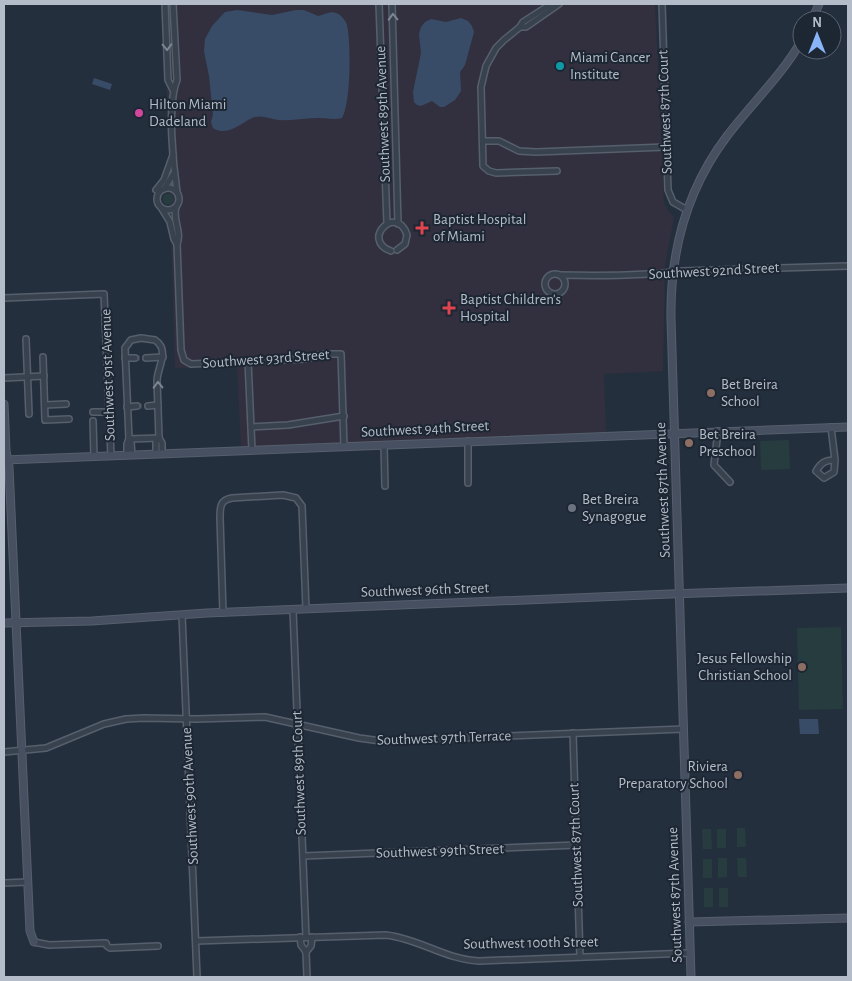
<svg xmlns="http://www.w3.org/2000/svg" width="852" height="981" font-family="'Alegreya Sans',sans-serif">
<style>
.medical{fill:#32303f}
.green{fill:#263c3f}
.water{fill:#394c67}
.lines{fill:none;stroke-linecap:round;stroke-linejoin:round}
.street-tunnel{stroke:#3a4453;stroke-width:5;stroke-dasharray:5 2.5;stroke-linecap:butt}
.street-casing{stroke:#565f6c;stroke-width:8}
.secondary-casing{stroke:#565f6c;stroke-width:9}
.street{stroke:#38414e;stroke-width:5}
.secondary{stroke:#465061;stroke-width:7}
.oneway{stroke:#7c8592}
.culture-dot{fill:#0f9aa8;stroke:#1d2633;stroke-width:2}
.hotel-dot{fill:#d1479c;stroke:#1d2633;stroke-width:2}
.health-dot{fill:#e0444e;stroke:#1d2633;stroke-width:2}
.education-dot{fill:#8d6e63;stroke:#1d2633;stroke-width:2}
.worship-dot{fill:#6b7280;stroke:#1d2633;stroke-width:2}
.labels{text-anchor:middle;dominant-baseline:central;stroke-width:4;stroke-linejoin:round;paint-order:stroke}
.poi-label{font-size:15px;fill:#b4bcc9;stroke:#1d2633;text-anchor:start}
.street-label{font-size:15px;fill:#b4bcc9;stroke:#1d2633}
</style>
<rect width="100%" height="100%" fill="#242f3e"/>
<path class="medical" d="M164,4H655L664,202L668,211L674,217L665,266L663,371L604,374L606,432L241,447L237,366L175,368Z"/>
<g class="green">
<circle cx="168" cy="199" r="5.5"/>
<path d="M789,440L790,469L761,470L760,441Z"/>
<path d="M841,627L843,709L799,710L797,628Z"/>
<path d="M737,828H745L746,847H737Z"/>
<path d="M702,829H711L712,849H703Z"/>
<rect x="717" y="829" width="9" height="19"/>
<path d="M718,858H727V877L718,878Z"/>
<path d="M737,858H746L747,877H738Z"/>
<rect x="703" y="859" width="9" height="19"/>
<rect x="704" y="888" width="9" height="19"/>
<rect x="719" y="888" width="9" height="19"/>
</g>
<g class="water">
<path d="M237,10L272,15L296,10H304L318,16C326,14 332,9 340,15C343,18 346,21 347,25C351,43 351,102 342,118C333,120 328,118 319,118C306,118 293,121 279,120C270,119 261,114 252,118C240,124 226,137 213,128L211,122L213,115L209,76L204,51L205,39L212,26L225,12Z"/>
<path d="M461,18L468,21L472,26L474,32L465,65L460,72L461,91L455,100L444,107H440L432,101L421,106L417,105L414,102L413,92L421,53L419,34L421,27L425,22L431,19L446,22Z"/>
<path d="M94,78L112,84L110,90L92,84Z"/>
<path d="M799,719H818L819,734H800Z"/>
</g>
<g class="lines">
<g class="street-tunnel">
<path d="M135,358H146"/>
<path d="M137,406H148"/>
</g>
<g class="street-casing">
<g id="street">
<path d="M165,4L168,80L173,90"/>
<path d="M173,4L177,80C167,104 173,165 177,192"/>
<path d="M379,4L387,224"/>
<path d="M392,4L398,224"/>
<path d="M551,4L523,22L520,27L504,40L496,48L486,66L481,87L483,166L489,171L496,173L557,171"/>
<path d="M662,4L668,190L673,202L687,210"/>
<path d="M520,27H526L559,4"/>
<path d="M483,141H499L519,151L536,152L666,147"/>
<circle cx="168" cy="199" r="11"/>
<path d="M164,189L174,173"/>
<path d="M156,190L164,180L173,155"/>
<path d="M176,207C172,220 182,231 177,244L181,350L184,360L191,364L305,359L325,354H341L344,447"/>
<path d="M162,209L170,222L174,239L177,244"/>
<path d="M391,251C360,240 397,203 407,235L405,244L397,250"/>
<circle cx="555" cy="284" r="10"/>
<path d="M559,275C600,276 642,276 683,271L848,266"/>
<path d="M4,298L104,294L111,456"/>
<path d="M26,339L29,414"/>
<path d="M43,357L45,420L69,419"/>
<path d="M125,358H135"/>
<path d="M146,358L163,357"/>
<path d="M248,361L252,450"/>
<path d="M4,378L44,376"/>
<path d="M45,405L66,404"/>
<path d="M148,406L158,405"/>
<path d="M127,407L137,406"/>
<path d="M93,412H109"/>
<path d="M93,421L94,456"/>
<path d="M251,427L288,425L344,416"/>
<path d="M831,427L835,460L834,472L824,478L816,471C821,463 825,460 835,460"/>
<path d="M718,431L714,465L730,482"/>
<path d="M129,439L159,438"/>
<path d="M129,439L131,442L132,455"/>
<path d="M468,441V483"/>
<path d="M384,445L385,486"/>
<path d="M156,454V440L159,438"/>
<path d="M127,455V444L129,439L125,348L131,340L141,338L155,340C170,350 158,366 157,380L159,438L162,443V454"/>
<path d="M293,610L306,937"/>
<path d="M223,613L220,518C220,507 220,500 232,498L283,495L296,498L302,506L306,609"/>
<path d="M182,615L197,977"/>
<path d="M573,733L580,957"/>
<path d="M4,752L46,748L104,724L126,719L144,718L196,719L265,717L359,738L381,741L684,729"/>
<path d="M303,856L577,845"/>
<path d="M4,883L28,882"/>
<path d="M300,937L301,945L306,952"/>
<path d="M196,941L386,935C420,939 444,959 479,961L690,953"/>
<path d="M34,942L49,945L106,943L107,946L110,948L158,946"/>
<path d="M306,952L307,977"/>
<path d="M306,952L311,946L312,937"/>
</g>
</g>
<g class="secondary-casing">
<g id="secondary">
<path d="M812,20L819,4"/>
<path d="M4,404L6,451L9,467L30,931L34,942"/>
<path d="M4,460L848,427"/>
<path d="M4,623L92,621L207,613L670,594L848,588"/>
<path d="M689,922L848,918"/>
<path d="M691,977L671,318C670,252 687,189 727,136C752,103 782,75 802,40"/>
</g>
</g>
<use href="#street" class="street"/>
<use href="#secondary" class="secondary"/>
</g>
<defs><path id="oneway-chevron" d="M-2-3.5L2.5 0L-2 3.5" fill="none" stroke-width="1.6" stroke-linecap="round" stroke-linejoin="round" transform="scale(1.25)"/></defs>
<g class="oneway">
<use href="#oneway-chevron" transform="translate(393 17) rotate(-92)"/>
<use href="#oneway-chevron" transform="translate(167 47) rotate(88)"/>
<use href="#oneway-chevron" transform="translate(158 385) rotate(-91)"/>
</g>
<circle class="culture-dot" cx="560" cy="66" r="5"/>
<circle class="hotel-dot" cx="139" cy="113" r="5"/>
<g class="health-dot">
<path d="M419.5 220.5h5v5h5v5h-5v5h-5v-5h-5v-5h5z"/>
<path d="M446.5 300.5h5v5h5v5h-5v5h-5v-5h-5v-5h5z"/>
</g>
<g class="education-dot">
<circle cx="711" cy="393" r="5"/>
<circle cx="689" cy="443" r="5"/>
<circle cx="802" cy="667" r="5"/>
<circle cx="738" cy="775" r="5"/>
</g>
<circle class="worship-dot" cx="572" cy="508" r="5"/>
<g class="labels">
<g class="poi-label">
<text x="570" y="57">Miami Cancer<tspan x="570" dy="17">Institute</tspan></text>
<text x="149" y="104">Hilton Miami<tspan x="149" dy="17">Dadeland</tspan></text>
<text x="433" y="219">Baptist Hospital<tspan x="433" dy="17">of Miami</tspan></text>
<text x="460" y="299">Baptist Children's<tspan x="460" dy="17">Hospital</tspan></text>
<text x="721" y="384">Bet Breira<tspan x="721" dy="17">School</tspan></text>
<text x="699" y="434">Bet Breira<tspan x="699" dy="17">Preschool</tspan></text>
<text x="582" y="499">Bet Breira<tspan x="582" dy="17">Synagogue</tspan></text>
<text x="792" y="658" text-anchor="end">Jesus Fellowship<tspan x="792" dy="17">Christian School</tspan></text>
<text x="728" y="766" text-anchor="end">Riviera<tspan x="728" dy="17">Preparatory School</tspan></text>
</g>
<g class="street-label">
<text transform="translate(665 112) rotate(-92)">Southwest 87th Court</text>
<text transform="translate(383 114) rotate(-92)">Southwest 89th Avenue</text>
<text transform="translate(714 271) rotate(-3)">Southwest 92nd Street</text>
<text transform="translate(266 359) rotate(-4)">Southwest 93rd Street</text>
<text transform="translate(108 375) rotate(-92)">Southwest 91st Avenue</text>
<text transform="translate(425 429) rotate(-3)">Southwest 94th Street</text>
<text transform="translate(663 490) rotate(-92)">Southwest 87th Avenue</text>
<text transform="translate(425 590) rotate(-2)">Southwest 96th Street</text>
<text transform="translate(444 738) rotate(-2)">Southwest 97th Terrace</text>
<text transform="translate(299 773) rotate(-92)">Southwest 89th Court</text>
<text transform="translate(190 796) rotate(-93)">Southwest 90th Avenue</text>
<text transform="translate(576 845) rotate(-92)">Southwest 87th Court</text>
<text transform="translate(440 851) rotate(-2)">Southwest 99th Street</text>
<text transform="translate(675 895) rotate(-92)">Southwest 87th Avenue</text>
<text transform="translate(531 943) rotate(-1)">Southwest 100th Street</text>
</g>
</g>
<rect width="852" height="981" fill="none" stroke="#b4bcc9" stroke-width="10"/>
<g transform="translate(817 35)"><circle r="24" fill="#1d2633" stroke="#59626f"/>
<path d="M0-4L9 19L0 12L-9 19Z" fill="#8ab4f8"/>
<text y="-8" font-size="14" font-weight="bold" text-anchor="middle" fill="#b4bcc9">N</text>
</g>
</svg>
